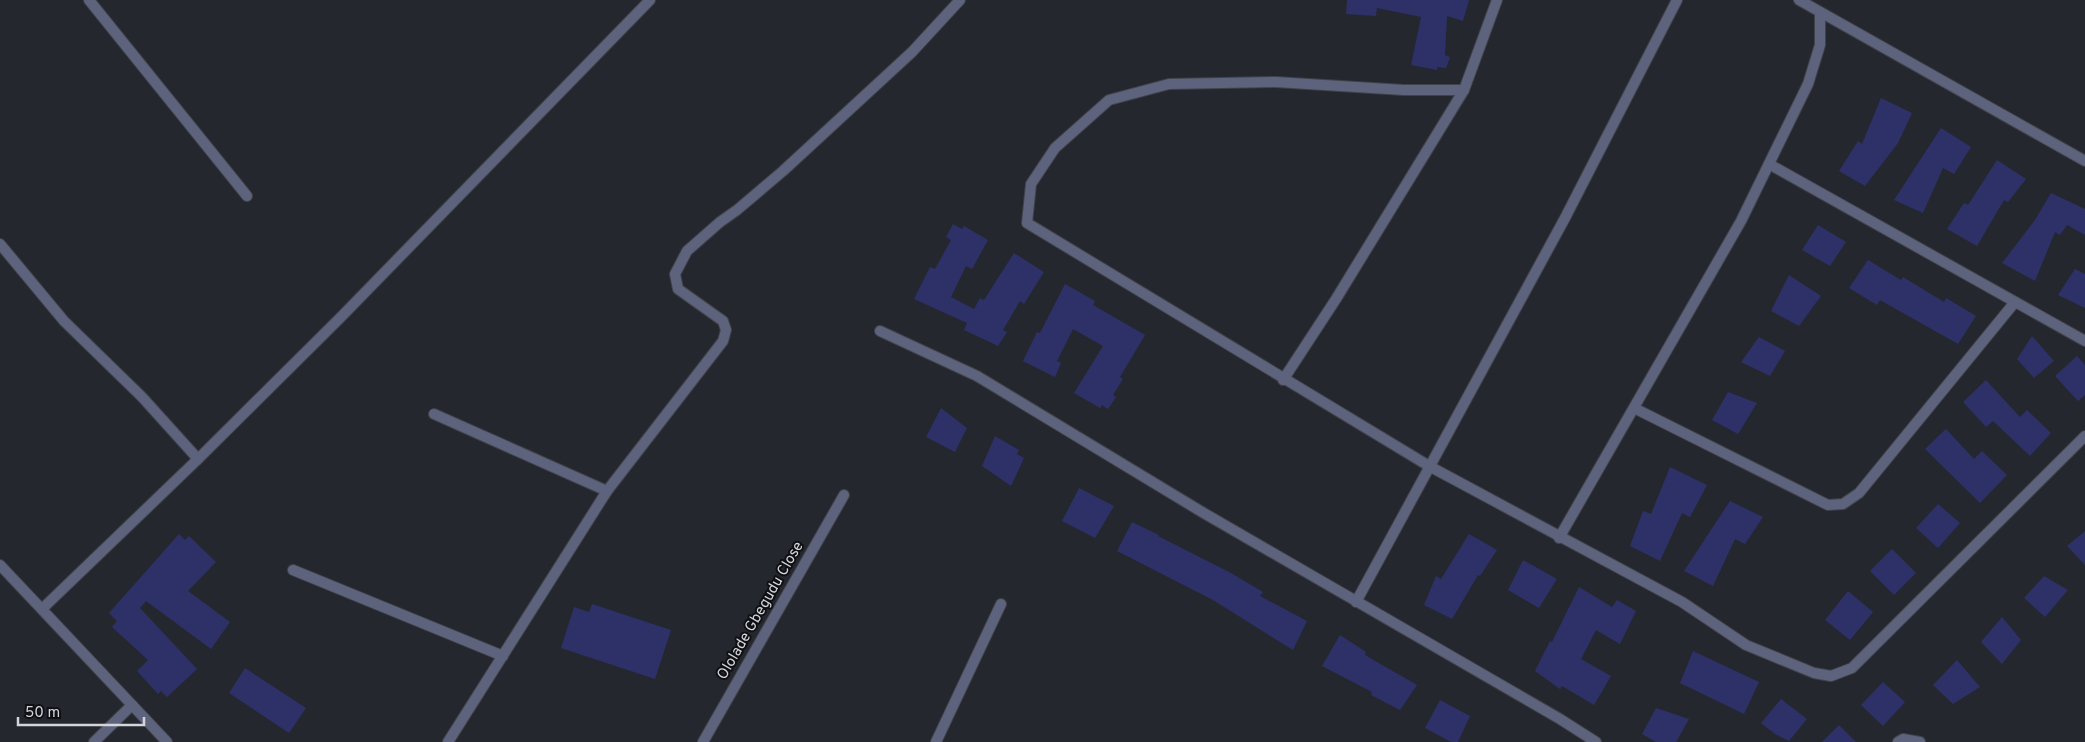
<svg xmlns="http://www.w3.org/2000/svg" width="2085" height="742" font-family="Overpass,sans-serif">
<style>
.building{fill:#2d3167}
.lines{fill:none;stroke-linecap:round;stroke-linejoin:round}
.minor-casing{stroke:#41434a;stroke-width:12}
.minor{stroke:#5e637d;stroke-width:10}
.labels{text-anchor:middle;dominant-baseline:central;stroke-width:4;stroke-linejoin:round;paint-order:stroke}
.street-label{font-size:15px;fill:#d3d5da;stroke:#0f1014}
</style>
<rect width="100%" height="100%" fill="#25272f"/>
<g class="building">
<path d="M1347,0H1469L1463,21L1447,16L1445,55L1450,57L1446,68L1437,67V70L1411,65L1421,17L1377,8L1376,16L1346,14Z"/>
<path d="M1881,98L1912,113L1898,143L1865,186L1839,171L1858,141L1862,144Z"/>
<path d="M1941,128L1971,147L1954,174L1943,168L1923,213L1894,200Z"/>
<path d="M1997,160L2026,179L2008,202L2004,200L1977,246L1947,229L1964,203L1968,205Z"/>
<path d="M2051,193L2085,209V235L2067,225L2060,235L2055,232L2035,281L2002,263L2035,220Z"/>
<path d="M953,224L962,229L964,226L988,240L972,269L966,266L951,297L974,309L980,298L984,300L1014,253L1044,272L1024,304L1020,301L1003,330L1007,332L998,346L964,330L967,323L914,299L930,267L935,269L951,240L946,237Z"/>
<path d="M1818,225L1846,242L1830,266L1802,250Z"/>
<path d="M1868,260L1901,280L1903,277L1944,302L1946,298L1976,316L1958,344L1880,300L1877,305L1849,288Z"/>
<path d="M2075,269L2085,274V308L2058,295Z"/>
<path d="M1789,275L1821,296L1799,326L1771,311Z"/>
<path d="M1065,284L1095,301L1093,305L1145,335L1120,377L1123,379L1113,395L1116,397L1108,409L1102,405L1100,408L1074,393L1103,346L1073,329L1057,361L1061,363L1055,377L1023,361L1037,332L1040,333Z"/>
<path d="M2032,336L2054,361L2034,378L2017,359Z"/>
<path d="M1759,337L1785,351L1770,376L1741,362Z"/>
<path d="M2077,356L2085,365V395L2078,401L2055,376Z"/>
<path d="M1986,380L2020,417L2027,410L2051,433L2030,456L1993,421L1986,427L1963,402Z"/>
<path d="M1728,392L1757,403L1738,434L1712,420Z"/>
<path d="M941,408L967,428L955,452L926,437Z"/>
<path d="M1946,429L1974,459L1982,451L2007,475L1980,503L1925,449Z"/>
<path d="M995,436L1019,450L1017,454L1024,458L1011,486L982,466Z"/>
<path d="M1670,467L1707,485L1690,517L1682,513L1660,561L1630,546L1643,511L1651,514Z"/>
<path d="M1079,488L1114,506L1095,538L1062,521Z"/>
<path d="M1730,501L1763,517L1745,544L1735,539L1713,586L1684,571Z"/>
<path d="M1938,504L1960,523L1938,548L1916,528Z"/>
<path d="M1132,522L1159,535L1158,536L1231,573L1263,592L1260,596L1307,621L1293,650L1213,600L1117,551Z"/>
<path d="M2085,531V565L2067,546Z"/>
<path d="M179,534L185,540L189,536L216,562L188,591L230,622L211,649L146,601L140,608L197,669L167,697L161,691L158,694L137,671L148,660L112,627L117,621L109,613Z"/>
<path d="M1469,534L1497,550L1480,576L1478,575L1452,619L1424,605L1436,576L1441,579Z"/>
<path d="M1892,549L1916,573L1894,595L1870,571Z"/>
<path d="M1523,560L1557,579L1539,608L1508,590Z"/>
<path d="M2044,576L2068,590L2045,617L2024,598Z"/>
<path d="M1579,587L1612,607L1617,600L1636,611L1620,644L1596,630L1581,659L1611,676L1594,705L1562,686L1560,689L1535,671L1550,641L1552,642Z"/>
<path d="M1848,591L1873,612L1850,640L1825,620Z"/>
<path d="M592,604L671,630L655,679L561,648L574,607L589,612Z"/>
<path d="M2002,617L2021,640L2002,664L1981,642Z"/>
<path d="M1340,635L1366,652L1365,655L1417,685L1400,710L1371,695L1372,692L1322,666Z"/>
<path d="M1693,651L1759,682L1744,714L1680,683Z"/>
<path d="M1957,660L1980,687L1953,704L1933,685Z"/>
<path d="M245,668L306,708L289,733L229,693Z"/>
<path d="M1883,682L1905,702L1883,726L1861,705Z"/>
<path d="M1781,699L1807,719L1789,741L1775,734L1761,723Z"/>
<path d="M1440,700L1470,716L1458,742H1451L1425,728Z"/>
<path d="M1656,708L1689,719L1676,742H1656L1642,734Z"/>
<path d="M1839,725L1856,742H1822Z"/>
</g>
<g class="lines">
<g class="minor-casing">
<g id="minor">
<path d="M89,0L247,196"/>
<path d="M1799,0L2085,161"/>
<path d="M1464,90H1404L1276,82L1169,84L1109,100L1055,148L1031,184L1027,223L1429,466L1682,602L1746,645L1814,673L1831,676L1852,668L2085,436"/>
<path d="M1769,164L2085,341"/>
<path d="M0,244L64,321L142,397L198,459"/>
<path d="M880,331L977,376L1202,512L1560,719L1596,742"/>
<path d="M1283,380L1336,299L1464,90L1497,0"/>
<path d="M1634,408L1828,505L1843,504L1859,493L2015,302"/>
<path d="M434,414L607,491"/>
<path d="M1559,538L1741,221L1808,84L1820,45V12"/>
<path d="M0,565L167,742"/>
<path d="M293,570L503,656"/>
<path d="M1356,602L1565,218L1677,0"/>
<path d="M42,609L198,459L341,317L650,0"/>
<path d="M94,742L132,705"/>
<path d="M448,742L607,491L723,341L726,330L723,321L678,289L675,274L687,251L720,222L737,210L783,171L912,52L960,0"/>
<path d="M703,742L844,495"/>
<path d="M936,742L1001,604"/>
<path d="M1898,742L1903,739L1920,742"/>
</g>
</g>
<use href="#minor" class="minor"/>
</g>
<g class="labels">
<g class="street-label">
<text transform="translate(761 611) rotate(-60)">Ololade Gbegudu Close</text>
</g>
</g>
<path d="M18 717v8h126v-8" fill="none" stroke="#d3d5da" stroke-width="2.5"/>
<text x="25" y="717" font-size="15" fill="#d3d5da" stroke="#0f1014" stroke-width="4" paint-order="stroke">50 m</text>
</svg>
